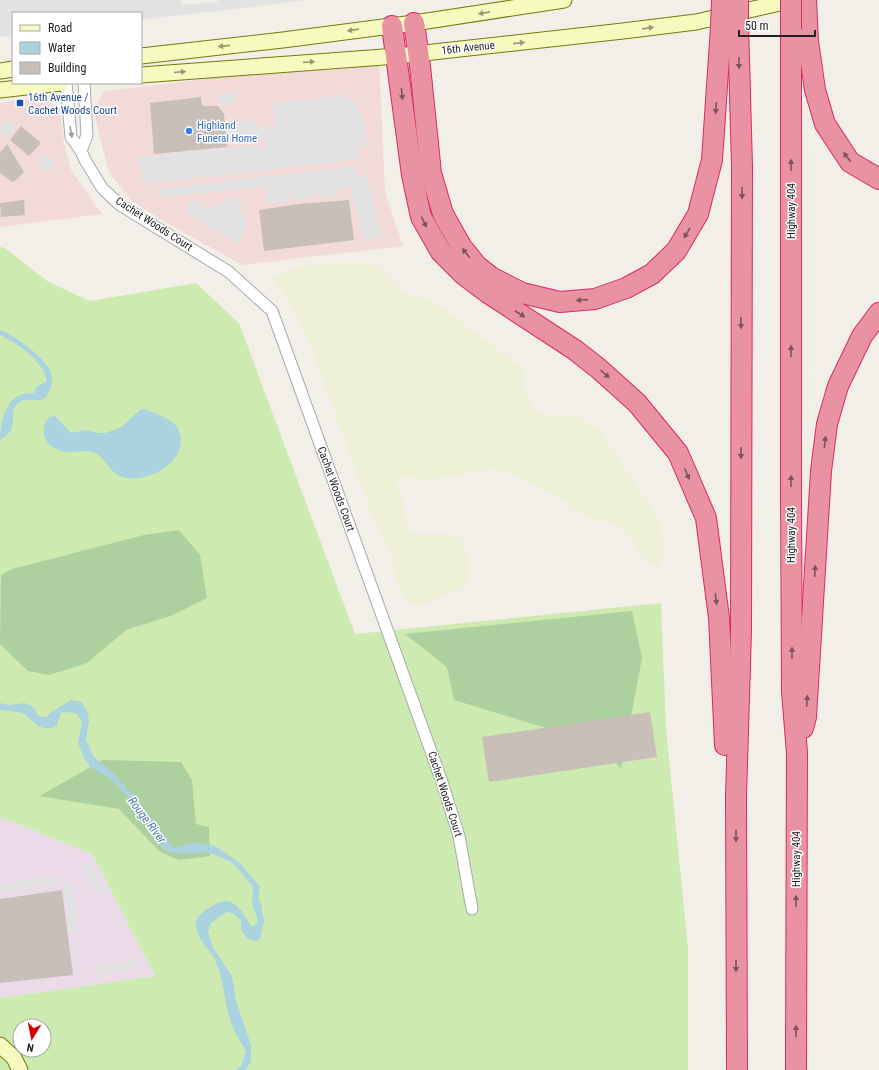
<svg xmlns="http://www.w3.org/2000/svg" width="879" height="1070" font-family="'Roboto Condensed',sans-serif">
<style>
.commercial{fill:#f2dad9}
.industrial{fill:#ebdbe8}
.farmland{fill:#eef0d5}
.grass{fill:#cdebb0;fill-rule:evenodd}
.forest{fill:#add19e}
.parking{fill:#e2e2e2}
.water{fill:#aad3df}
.building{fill:#c7bfb8}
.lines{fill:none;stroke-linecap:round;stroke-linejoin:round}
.street-casing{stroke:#a9a9a9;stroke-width:13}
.secondary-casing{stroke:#707d05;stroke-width:17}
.highway-casing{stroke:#dc2a67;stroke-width:22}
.street{stroke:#fff;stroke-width:11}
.secondary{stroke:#f7fabf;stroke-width:15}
.highway{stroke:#e892a2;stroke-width:20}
.highway-bridge-casing{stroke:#dc2a67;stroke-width:22;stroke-linecap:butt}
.highway-bridge{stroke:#e892a2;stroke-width:20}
.oneway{fill:#979978}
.oneway2{fill:#7b545c}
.oneway3{fill:#9c9c9c}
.transit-dot{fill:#1a4fb4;stroke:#fff;stroke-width:1.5}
.shop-dot{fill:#3f7fe0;stroke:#fff;stroke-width:1.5}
.labels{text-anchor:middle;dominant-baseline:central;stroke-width:3;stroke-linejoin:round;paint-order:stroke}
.street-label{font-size:11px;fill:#222;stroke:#fff}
.transit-label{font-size:11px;fill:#164399;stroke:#fff;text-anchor:start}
.shop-label{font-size:11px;fill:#366cbe;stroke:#fff;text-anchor:start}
.water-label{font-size:12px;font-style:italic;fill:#4a7aab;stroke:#fff}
</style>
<rect width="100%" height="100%" fill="#f2efe9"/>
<g class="commercial">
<path d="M379,58L385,191L403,246L242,265L165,222L132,201L109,173L93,109L105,91Z"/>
<path d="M31,98L46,100L60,111L64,143L71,170L102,214L0,227V103Z"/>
</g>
<path class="industrial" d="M0,817L92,854L155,976L0,998Z"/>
<path class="farmland" d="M356,262L375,265L405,294L431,299L526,371L525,389L533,408L543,415L575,414L599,429L661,521L665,557L658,568L640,555L631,537L618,525L590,519L561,499L505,472L493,469L431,480L396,476L410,534H449L462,539L470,565L469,576L460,589L419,606L406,602L397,583L391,553L372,515L312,350L292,304L271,276L305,266Z"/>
<path class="grass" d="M0,247L5,248L47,281L90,301L196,283L239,323L355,634L661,603L666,728L688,948V1070H0V998L155,976L92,854L0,817ZM20,1026H44V1050H20Z"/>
<g class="forest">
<path d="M179,530L200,555L207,598L173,615L126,630L87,663L49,675L28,671L0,644L1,575L12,569L144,535Z"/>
<path d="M632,611L642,658L621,769L605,749L556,731L454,700L447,667L405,634Z"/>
<path d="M103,760L181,762L192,780L196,824L209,827L210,856L179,860L160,852L119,809L39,796Z"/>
</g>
<g class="parking">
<path d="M0,0H181L182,5L217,2L218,0H308L141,20V13H13V36L0,37Z"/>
<path d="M235,92L236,103L220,105L218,95Z"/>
<path d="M344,95L359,106L354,112L363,113L367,147L358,148L360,159L143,184L139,157L260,145L261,151L266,146L264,139L230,141L228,123L257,120L258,128L276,126L273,104Z"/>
<path d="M6,120L16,127L8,138L0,132V128Z"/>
<path d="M42,153L55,163L47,172L35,163Z"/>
<path d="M355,166L357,177L367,176L382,237L363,241L351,187L339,189V195L318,197L319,189L314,190V198L294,200L293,192L288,193L290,201L268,204L265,187L160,197L158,189Z"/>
<path d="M228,195L245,205L240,213L247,217L242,225L247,228L238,244L185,212L193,198L212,210L217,203L222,206Z"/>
<path d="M89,862L105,890L98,895L81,866Z"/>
<path d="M56,876L57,884L0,892V884Z"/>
<path d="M73,883L78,932L69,933L64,884Z"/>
<path d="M134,959L136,968L96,976L95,967Z"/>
</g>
<g class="water">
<path d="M0,330C14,334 46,359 51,372C53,378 52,385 50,390C49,392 47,396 45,398C37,404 25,395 17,404C7,414 22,428 0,440C0,425 4,404 18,396C22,393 29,394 34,393L36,387L47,381C43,360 18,344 0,335Z"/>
<path d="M141,409H144C155,413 172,419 178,428C178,429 180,434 180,434C187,461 150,482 127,478C109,476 108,459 95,453C83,448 75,454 65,452C59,451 53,447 48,444C43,434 41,426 49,417L55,416L71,433L86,430L97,433H105L120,428Z"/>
<path d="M71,700L82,702L88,713L89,721L86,740L94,757L110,770L134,796L170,844L175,848L196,842L215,846L239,862L260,887L258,899L261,903L264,922L260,939L256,941L247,939L241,929V920L232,913L227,912L211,923L208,932L212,946L232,976L236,1001L251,1045V1061L246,1070H235L241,1066L246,1052C240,1040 231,1027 228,1013C224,996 223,977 215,960C209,948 195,938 196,923C197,913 213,905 220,902C235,896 245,916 251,926L255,925L258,921L252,903L253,888L250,883L233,863L208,852L182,854L169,852L162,847L157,834L129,798L110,778L91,768L84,758L78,743L82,722L78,714L67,712L61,713L57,725L52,728H44L38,726L27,716L19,712L0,710V703L10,705L25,703L32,706L38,715L42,717H47L51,712Z"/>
</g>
<g class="building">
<path d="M201,97L202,106H218L224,114L227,147L154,154L150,103Z"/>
<path d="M21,126L41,143L29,156L10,140Z"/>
<path d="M7,144L24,172L15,181L12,182L0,173V153Z"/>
<path d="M24,200L25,215L1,217L0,203Z"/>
<path d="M349,200L354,240L264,251L259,210L299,204Z"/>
<path d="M650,712L657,757L489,782L482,737Z"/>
<path d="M62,890L73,975L0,983V899Z"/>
</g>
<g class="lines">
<g class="street-casing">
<g id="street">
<path d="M66,83L71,137L81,151L85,160L102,188L120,205L229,272L272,311L441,779L459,836L472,909"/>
<path d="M81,151L87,135L84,83"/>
</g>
</g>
<g class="secondary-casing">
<g id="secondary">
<path d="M141,56L283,40L414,23L564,0"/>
<path d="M0,71L13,69"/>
<path d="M141,75L397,56L623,31L696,22L793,0"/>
<path d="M0,90L61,83"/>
<path d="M0,1045L14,1058L20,1070"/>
</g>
</g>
<g class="highway-casing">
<g id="highway">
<path d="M806,0L808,41L815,90L825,124L850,162L879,179"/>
<path d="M414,23L420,66L431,173L443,214L461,246L477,266L491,277L522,293L560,302L595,299L626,288L652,274L676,251L698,214L712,160L721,27"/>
<path d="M392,26L412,175L421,217L441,252L464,275L488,293L575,350L598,368L637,403L678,453L706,518L719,618L725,745"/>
<path d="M791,29V495L792,692L797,753L796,1070"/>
<path d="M803,728L806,717L821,471L827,424L838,386L862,336L879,313"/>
<path d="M737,1070L736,797L741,631L742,166L738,24"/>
</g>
</g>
<use href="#street" class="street"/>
<use href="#secondary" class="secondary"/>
<use href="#highway" class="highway"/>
<g class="highway-bridge-casing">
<g id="highway-bridge">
<path d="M738,0V24"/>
<path d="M721,27L722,0"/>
<path d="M791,29V0"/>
</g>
</g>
<use href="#highway-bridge" class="highway-bridge"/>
</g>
<defs><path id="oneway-solid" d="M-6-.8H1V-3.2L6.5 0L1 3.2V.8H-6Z"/></defs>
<g class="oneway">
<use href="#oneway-solid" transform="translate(484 13) rotate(171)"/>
<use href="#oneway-solid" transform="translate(648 28) rotate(-8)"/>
<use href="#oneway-solid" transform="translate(353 30) rotate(172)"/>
<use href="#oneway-solid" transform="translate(519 43) rotate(-6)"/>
<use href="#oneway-solid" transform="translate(224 46) rotate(174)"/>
<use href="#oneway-solid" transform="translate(309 62) rotate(-4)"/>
<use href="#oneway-solid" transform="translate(180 72) rotate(-5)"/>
</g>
<g class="oneway2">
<use href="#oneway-solid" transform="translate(739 63) rotate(89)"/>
<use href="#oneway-solid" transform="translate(402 94) rotate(83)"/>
<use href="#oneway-solid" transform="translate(716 108) rotate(94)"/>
<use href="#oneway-solid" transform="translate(847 157) rotate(-127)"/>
<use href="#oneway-solid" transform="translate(791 165) rotate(-90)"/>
<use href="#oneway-solid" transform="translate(742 193) rotate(90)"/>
<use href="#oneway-solid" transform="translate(424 222) rotate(63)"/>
<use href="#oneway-solid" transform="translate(687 233) rotate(121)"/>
<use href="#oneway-solid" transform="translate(466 253) rotate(-129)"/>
<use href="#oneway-solid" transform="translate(582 300) rotate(176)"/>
<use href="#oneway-solid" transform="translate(520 314) rotate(33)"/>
<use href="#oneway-solid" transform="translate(741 323) rotate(90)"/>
<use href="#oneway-solid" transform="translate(791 351) rotate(-90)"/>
<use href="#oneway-solid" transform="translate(605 374) rotate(42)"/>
<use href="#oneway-solid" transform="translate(825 442) rotate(-83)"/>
<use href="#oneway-solid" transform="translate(741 453) rotate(90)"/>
<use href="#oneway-solid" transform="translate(687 474) rotate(67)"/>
<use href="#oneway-solid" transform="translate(791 481) rotate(-90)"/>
<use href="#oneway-solid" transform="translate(815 571) rotate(-87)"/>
<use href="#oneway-solid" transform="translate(716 599) rotate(83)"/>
<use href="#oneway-solid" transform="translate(792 653) rotate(-90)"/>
<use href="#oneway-solid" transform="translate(807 701) rotate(-87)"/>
<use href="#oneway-solid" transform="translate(736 836) rotate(90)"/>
<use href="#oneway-solid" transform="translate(796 901) rotate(-90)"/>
<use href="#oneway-solid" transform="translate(736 966) rotate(90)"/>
<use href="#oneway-solid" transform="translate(796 1031) rotate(-90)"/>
</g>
<use class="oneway3" href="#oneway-solid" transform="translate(71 132) rotate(80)"/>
<rect class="transit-dot" x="16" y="99" width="8" height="8" rx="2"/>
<circle class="shop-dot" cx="189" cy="131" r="4"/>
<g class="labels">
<g class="street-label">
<text transform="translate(468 48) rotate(-6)">16th Avenue</text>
<text transform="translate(791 211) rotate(-90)">Highway 404</text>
<text transform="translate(154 224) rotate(33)">Cachet Woods Court</text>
<text transform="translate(336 489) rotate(70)">Cachet Woods Court</text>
<text transform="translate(791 535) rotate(-90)">Highway 404</text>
<text transform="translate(445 794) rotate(72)">Cachet Woods Court</text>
<text transform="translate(796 859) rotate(-90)">Highway 404</text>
</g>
<g class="transit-label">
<text x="28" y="97">16th Avenue /<tspan x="28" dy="13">Cachet Woods Court</tspan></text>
</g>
<g class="shop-label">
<text x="197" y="125">Highland<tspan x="197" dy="13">Funeral Home</tspan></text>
</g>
<g class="water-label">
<text transform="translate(147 820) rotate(53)">Rouge River</text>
</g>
</g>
<rect x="12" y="12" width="130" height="72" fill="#ffffff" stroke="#a7a7a7"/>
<rect x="20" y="25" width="20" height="6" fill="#f7fabf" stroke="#a7a7a7"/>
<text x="48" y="32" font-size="12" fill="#222222">Road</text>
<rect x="20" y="42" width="20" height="12" fill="#aad3df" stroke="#a7a7a7"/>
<text x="48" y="52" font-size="12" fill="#222222">Water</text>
<rect x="20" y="62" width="20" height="12" fill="#c7bfb8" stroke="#a7a7a7"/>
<text x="48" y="72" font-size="12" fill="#222222">Building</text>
<g transform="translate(32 1038) rotate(190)"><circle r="19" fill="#ffffff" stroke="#a7a7a7"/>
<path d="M0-3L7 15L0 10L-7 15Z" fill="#d40000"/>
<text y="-6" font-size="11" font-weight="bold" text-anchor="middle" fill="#222222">N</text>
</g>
<path d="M739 30v6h76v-6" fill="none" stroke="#222222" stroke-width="2"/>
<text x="745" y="30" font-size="12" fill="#222222" stroke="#ffffff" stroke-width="3" paint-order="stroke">50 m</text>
</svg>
